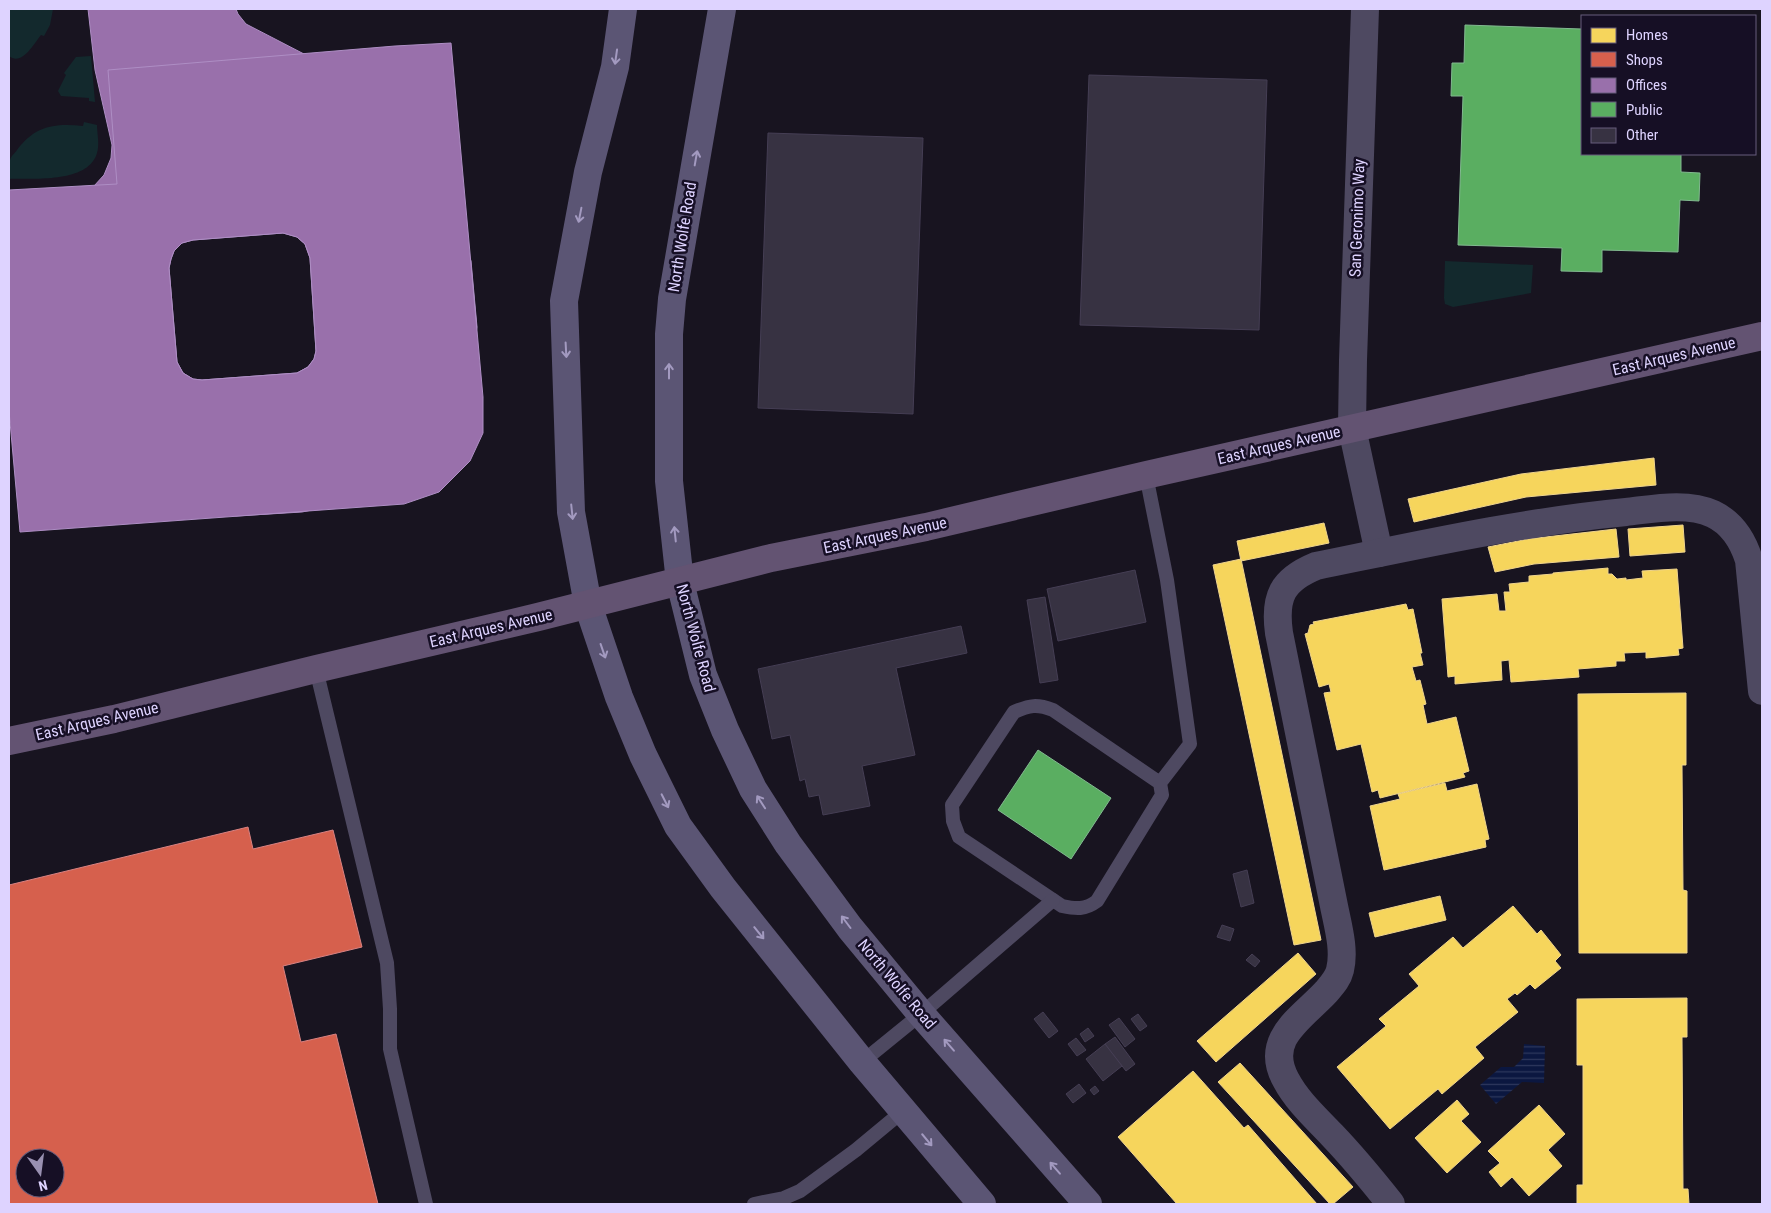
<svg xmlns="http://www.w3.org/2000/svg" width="1771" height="1213" font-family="'Roboto Condensed',sans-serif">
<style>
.green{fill:#13292d}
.water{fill:url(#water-rules)}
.homes{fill:#f6d55c;stroke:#efd48d}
.shops{fill:#d6604d;stroke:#d88282;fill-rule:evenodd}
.offices{fill:#9970ab;stroke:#ae8ec4;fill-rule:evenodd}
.public{fill:#5aae61;stroke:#82b990}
.building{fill:#373242;stroke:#453e54}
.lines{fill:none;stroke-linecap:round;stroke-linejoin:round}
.lane{stroke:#4e4961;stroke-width:14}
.street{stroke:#4e4961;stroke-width:28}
.secondary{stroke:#5b5574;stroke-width:28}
.primary{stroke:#635372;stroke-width:28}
.oneway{stroke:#a39ac0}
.labels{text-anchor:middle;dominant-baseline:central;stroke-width:5;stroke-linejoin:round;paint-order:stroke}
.street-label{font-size:16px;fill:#ded3ff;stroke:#160f25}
</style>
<defs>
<pattern id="water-rules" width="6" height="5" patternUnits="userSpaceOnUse" patternTransform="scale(1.25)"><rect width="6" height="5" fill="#0b1740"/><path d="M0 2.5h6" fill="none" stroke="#2e385d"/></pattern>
</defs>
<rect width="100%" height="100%" fill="#181420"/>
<g class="green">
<path d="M9,9H53L50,25L44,36L41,35C33,45 22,66 9,56Z"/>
<path d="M91,56L95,102L89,101V98L61,96L58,91L66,75L64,73L76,57Z"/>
<path d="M84,122L97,125C97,132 99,141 98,148C94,184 35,178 9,179C9,173 7,165 10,160C11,156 15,153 17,150C35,126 54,123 83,126Z"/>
<path d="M1445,261L1533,265L1531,293L1453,307L1445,304L1444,298Z"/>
</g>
<path class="water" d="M1524,1044L1545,1046L1544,1083L1522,1082L1496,1104L1480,1085L1501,1067H1514L1523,1058Z"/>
<g class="homes">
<path d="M1654,458L1656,485L1526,497L1414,522L1408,499L1521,474Z"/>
<path d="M1324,523L1329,543L1241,561L1237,541Z"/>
<path d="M1683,525L1685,552L1630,556L1628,529Z"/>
<path d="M1616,529L1619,557L1534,564L1495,572L1488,547L1528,539Z"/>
<path d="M1241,559L1321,940L1294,945L1213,565Z"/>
<path d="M1608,568V574H1612L1617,579L1626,578V580L1643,578L1642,571L1677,569L1683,648L1678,649L1679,655L1646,658V652L1624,653L1625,661H1616V666L1578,669L1579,677L1511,682L1509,660L1501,661L1502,680L1455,684V676L1448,677L1442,599L1497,594L1499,611H1506L1504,592H1510L1509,584L1529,582V576L1553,574V573Z"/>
<path d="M1406,604L1408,610L1413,609L1422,653H1420L1423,665L1412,667L1416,681L1420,680L1426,704L1423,705L1427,724L1456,717L1469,771L1463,773L1465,777L1380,798L1378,790L1372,792L1361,744L1337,750L1324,693L1331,692L1329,684L1319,687L1305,634L1308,633L1310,625L1314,624L1313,622Z"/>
<path d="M1686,693V765H1682L1683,890L1687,891V953H1579L1578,694Z"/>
<path d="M1445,783L1447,791L1477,784L1489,839L1485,840L1486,847L1384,870L1370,806L1400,799L1398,794Z"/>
<path d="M1440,896L1446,920L1375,937L1369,913Z"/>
<path d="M1513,906L1537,934L1541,930L1561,955L1555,961L1561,968L1535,989L1530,984L1517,995L1515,993L1507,999L1518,1012L1475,1047L1484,1058L1442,1094L1438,1089L1390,1129L1337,1067L1386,1026L1379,1019L1419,986L1409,974L1453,937L1463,948Z"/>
<path d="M1298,953L1316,974L1216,1062L1197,1041Z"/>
<path d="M1687,998V1037H1682L1683,1189H1688L1689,1204H1577V1185H1583V1065H1577V999Z"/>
<path d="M1240,1063L1353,1187L1333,1204H1330L1218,1082Z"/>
<path d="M1193,1071L1244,1128L1248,1125L1317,1204H1177L1118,1137Z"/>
<path d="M1457,1100L1469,1114L1461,1121L1481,1142L1447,1173L1415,1138Z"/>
<path d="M1539,1105L1565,1134L1548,1150L1562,1166L1529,1196L1512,1177L1501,1187L1489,1172L1500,1163L1488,1151Z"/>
</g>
<path class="shops" d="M248,827L253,849L333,830L362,947L283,966L301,1042L336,1034L378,1204H9V885ZM25,1158H55V1188H25Z"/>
<g class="offices">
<path d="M88,9H236L238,14L246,24L304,54L335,73L370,102L402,135L426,168L449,207L471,261L477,327L472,359L461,393L438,431L398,474L350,502L302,512L236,516L157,503L92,471L43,431L9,390V193L54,198L84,192L94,186L104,175L111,158L112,145L95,70ZM283,233L297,237L305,244L310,258L316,351L314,359L308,367L297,373L202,380L193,379L183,373L177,362L169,268L171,259L174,251L182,243L193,240Z"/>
<path d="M451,43L483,397V433L470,461L439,492L404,504L20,532L9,411V190L117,184L108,70L395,46ZM283,233L297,237L305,244L310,258L316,351L314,359L308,367L297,373L202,380L193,379L183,373L177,362L169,268L171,259L174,251L182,243L193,240Z"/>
</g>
<g class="public">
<path d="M1465,25L1582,29V154H1681V172L1700,173L1699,201L1680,200L1678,252L1602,250V272L1561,271L1562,248L1458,245L1463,96H1451L1452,63H1464Z"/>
<path d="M1038,750L1111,798L1071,859L998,810Z"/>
</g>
<g class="building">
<path d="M1089,75L1267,80L1259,330L1080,325Z"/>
<path d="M768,133L923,138L913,414L758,408Z"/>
<path d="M1135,570L1146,622L1058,641L1047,589Z"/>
<path d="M1045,597L1058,680L1040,683L1027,600Z"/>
<path d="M961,626L967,653L896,668L915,755L862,766L870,806L823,815L819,795L809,797L805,779L800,781L790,735L772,739L758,669Z"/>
<path d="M1247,870L1254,903L1241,907L1233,874Z"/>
<path d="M1222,925L1234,929L1230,941L1217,937Z"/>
<path d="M1252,954L1260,961L1255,967L1246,960Z"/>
<path d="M1043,1012L1058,1031L1049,1038L1034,1019Z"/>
<path d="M1138,1014L1147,1026L1140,1031L1131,1019Z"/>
<path d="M1119,1018L1135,1039L1125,1047L1109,1025Z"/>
<path d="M1088,1028L1094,1036L1085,1042L1080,1034Z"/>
<path d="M1115,1037L1135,1064L1126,1071L1105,1044Z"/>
<path d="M1076,1038L1086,1050L1077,1056L1068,1044Z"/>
<path d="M1105,1044L1122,1066L1103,1081L1086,1059Z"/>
<path d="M1079,1084L1086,1093L1073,1103L1066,1094Z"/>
<path d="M1095,1086L1099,1091L1094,1095L1090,1090Z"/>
</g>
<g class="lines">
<g class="lane">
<path d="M1146,475L1167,580L1190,744L1160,783L1162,795L1097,901C1085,910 1076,909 1062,906L959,837L953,821L952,805L1014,712C1030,705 1037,704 1053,710L1160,783"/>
<path d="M316,669L387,963L390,1009V1049L426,1204"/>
<path d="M862,1062L921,1014L1053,900"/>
<path d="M754,1204L784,1198L800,1191L856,1150L903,1111"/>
</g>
<g class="street">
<path d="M1365,9L1353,360L1352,428L1379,553"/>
<path d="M1391,1204C1372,1180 1353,1157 1332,1135C1316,1118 1297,1101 1286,1080C1263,1039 1302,1018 1326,992C1331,986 1338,979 1340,970C1345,950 1338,926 1334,906L1279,633C1274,597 1282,580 1316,566C1419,545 1522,522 1626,512C1653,509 1687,502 1713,514C1732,523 1743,541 1749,560L1762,691"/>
</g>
<g class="secondary">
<path d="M623,9L615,67L588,172L564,301L571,512L588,605L619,697L643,755L678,826L723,888L862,1062L982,1204"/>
<path d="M722,9L672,299L669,334V481L680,582L703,675L725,730L753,789L788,844L850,928L921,1014L1088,1204"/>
</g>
<path class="primary" d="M9,741L114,719L316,669L538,617L771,558L926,527L1146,475L1762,336"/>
</g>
<defs><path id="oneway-shaft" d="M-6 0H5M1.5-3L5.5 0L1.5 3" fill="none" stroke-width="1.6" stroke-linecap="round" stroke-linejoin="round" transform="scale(1.25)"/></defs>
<g class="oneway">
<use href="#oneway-shaft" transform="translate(616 57) rotate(98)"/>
<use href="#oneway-shaft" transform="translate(696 158) rotate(-80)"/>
<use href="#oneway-shaft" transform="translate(580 215) rotate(101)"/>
<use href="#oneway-shaft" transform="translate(566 350) rotate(87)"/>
<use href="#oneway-shaft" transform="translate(669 371) rotate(-90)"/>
<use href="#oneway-shaft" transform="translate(572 512) rotate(84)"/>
<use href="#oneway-shaft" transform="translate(675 534) rotate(-96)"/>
<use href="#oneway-shaft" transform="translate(603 651) rotate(71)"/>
<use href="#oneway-shaft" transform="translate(665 801) rotate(63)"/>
<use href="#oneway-shaft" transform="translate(761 802) rotate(-123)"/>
<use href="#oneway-shaft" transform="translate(846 922) rotate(-127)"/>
<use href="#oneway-shaft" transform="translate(759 933) rotate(51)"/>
<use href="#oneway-shaft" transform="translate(949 1045) rotate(-131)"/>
<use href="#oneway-shaft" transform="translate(927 1140) rotate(50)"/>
<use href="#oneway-shaft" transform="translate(1055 1168) rotate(-131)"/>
</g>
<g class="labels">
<g class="street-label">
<text transform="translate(1357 218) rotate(-88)">San Geronimo Way</text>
<text transform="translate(682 237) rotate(-81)">North Wolfe Road</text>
<text transform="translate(1674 356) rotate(-13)">East Arques Avenue</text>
<text transform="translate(1279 445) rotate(-13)">East Arques Avenue</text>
<text transform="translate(885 535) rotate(-12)">East Arques Avenue</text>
<text transform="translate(491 628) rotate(-13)">East Arques Avenue</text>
<text transform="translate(696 638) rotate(75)">North Wolfe Road</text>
<text transform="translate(97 721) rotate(-13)">East Arques Avenue</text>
<text transform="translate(897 984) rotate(50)">North Wolfe Road</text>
</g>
</g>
<rect width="1771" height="1213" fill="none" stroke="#ded3ff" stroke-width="20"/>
<rect x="1581" y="15" width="175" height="140" fill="#160f25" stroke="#665d7c"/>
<rect x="1591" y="28" width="25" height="15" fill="#f6d55c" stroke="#665d7c"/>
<text x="1626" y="40" font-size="15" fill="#ded3ff">Homes</text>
<rect x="1591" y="52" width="25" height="15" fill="#d6604d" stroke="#665d7c"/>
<text x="1626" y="65" font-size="15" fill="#ded3ff">Shops</text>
<rect x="1591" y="78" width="25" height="15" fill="#9970ab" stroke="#665d7c"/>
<text x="1626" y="90" font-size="15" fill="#ded3ff">Offices</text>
<rect x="1591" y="102" width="25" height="15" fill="#5aae61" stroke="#665d7c"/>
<text x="1626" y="115" font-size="15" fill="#ded3ff">Public</text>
<rect x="1591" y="128" width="25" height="15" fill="#373242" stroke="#665d7c"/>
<text x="1626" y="140" font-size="15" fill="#ded3ff">Other</text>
<g transform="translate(40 1173) rotate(166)"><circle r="24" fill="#160f25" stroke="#665d7c"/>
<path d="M0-4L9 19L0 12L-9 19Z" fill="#9990b1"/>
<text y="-8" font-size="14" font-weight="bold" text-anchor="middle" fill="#ded3ff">N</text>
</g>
</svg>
